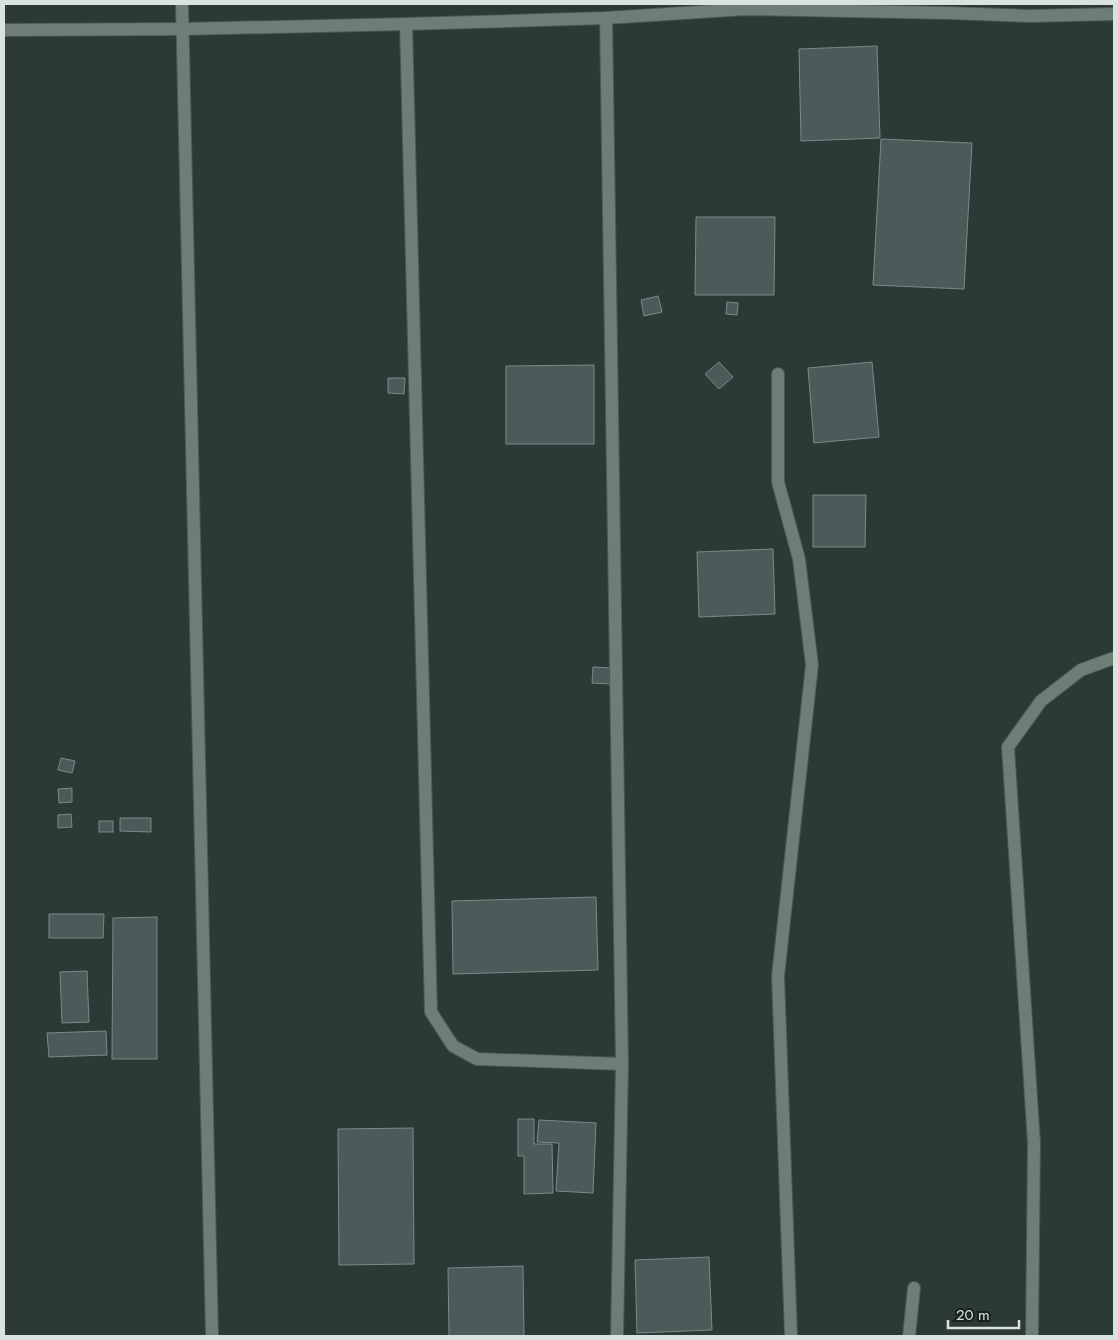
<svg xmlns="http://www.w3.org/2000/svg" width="1118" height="1340" font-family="Jost,sans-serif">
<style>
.building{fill:#4a5b5a;stroke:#798b8a}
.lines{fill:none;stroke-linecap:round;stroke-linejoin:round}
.lane-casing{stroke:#4b5853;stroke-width:14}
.street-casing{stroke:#4b5853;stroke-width:14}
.lane{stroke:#6e7e77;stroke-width:12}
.street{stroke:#6e7e77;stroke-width:12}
</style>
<rect width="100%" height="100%" fill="#2c3a35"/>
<g class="building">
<path d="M877,46L880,138L801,141L799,49Z"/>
<path d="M881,139L972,143L964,289L873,285Z"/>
<path d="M696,217H775L774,295H695Z"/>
<path d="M658,296L662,312L644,316L641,300Z"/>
<path d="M727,302L738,303L737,315L726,314Z"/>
<path d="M719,362L733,377L719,389L705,374Z"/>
<path d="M872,362L879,437L814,443L808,368Z"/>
<path d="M594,365V444H506V366Z"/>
<path d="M388,378H405L404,394L388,393Z"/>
<path d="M813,495H866L865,547H813Z"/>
<path d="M773,549L775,614L699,617L697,552Z"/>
<path d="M593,667L611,668L610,684L592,683Z"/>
<path d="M61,758L75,761L72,773L58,770Z"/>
<path d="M72,788V802L59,803L58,789Z"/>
<path d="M71,814L72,827L58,828V815Z"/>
<path d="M120,818H151V832L120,831Z"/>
<rect x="99" y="821" width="14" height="11"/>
<path d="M596,897L598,970L453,974L452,901Z"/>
<path d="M49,914H104L103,938H49Z"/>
<path d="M157,917V1059H112L113,918Z"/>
<path d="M87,971L89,1022L62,1023L60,972Z"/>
<path d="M106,1031L107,1055L49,1057L47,1033Z"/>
<path d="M518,1119H534V1144H552L553,1193L524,1194V1156H518Z"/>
<path d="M539,1120L596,1123L593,1193L556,1191L559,1143L537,1142Z"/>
<path d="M413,1128L414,1264L339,1265L338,1129Z"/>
<path d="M709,1257L712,1330L637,1333L635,1260Z"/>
<path d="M523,1266L524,1336H449L448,1268Z"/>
</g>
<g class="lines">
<g class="lane-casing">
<g id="lane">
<path d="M909,1336L914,1288"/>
<path d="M1032,1336L1034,1143L1008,747L1041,701L1081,670L1114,658"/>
</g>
</g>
<g class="street-casing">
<g id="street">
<path d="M182,4L212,1336"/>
<path d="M606,18L622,1064L617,1336"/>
<path d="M406,24L431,1012L453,1046L477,1059L622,1064"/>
<path d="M4,30L182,29L406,24L606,18L746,9L949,13L1030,16L1114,14"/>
<path d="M778,374V482L799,559L812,665L778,976L791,1336"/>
</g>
</g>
<use href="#lane" class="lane"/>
<use href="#street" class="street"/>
</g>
<rect width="1118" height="1340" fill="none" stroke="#d9e2df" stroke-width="10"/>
<path d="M948 1320v8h71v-8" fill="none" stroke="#d9e2df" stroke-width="2.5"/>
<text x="956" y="1320" font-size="15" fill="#d9e2df" stroke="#19201d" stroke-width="4" paint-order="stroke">20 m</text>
</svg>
